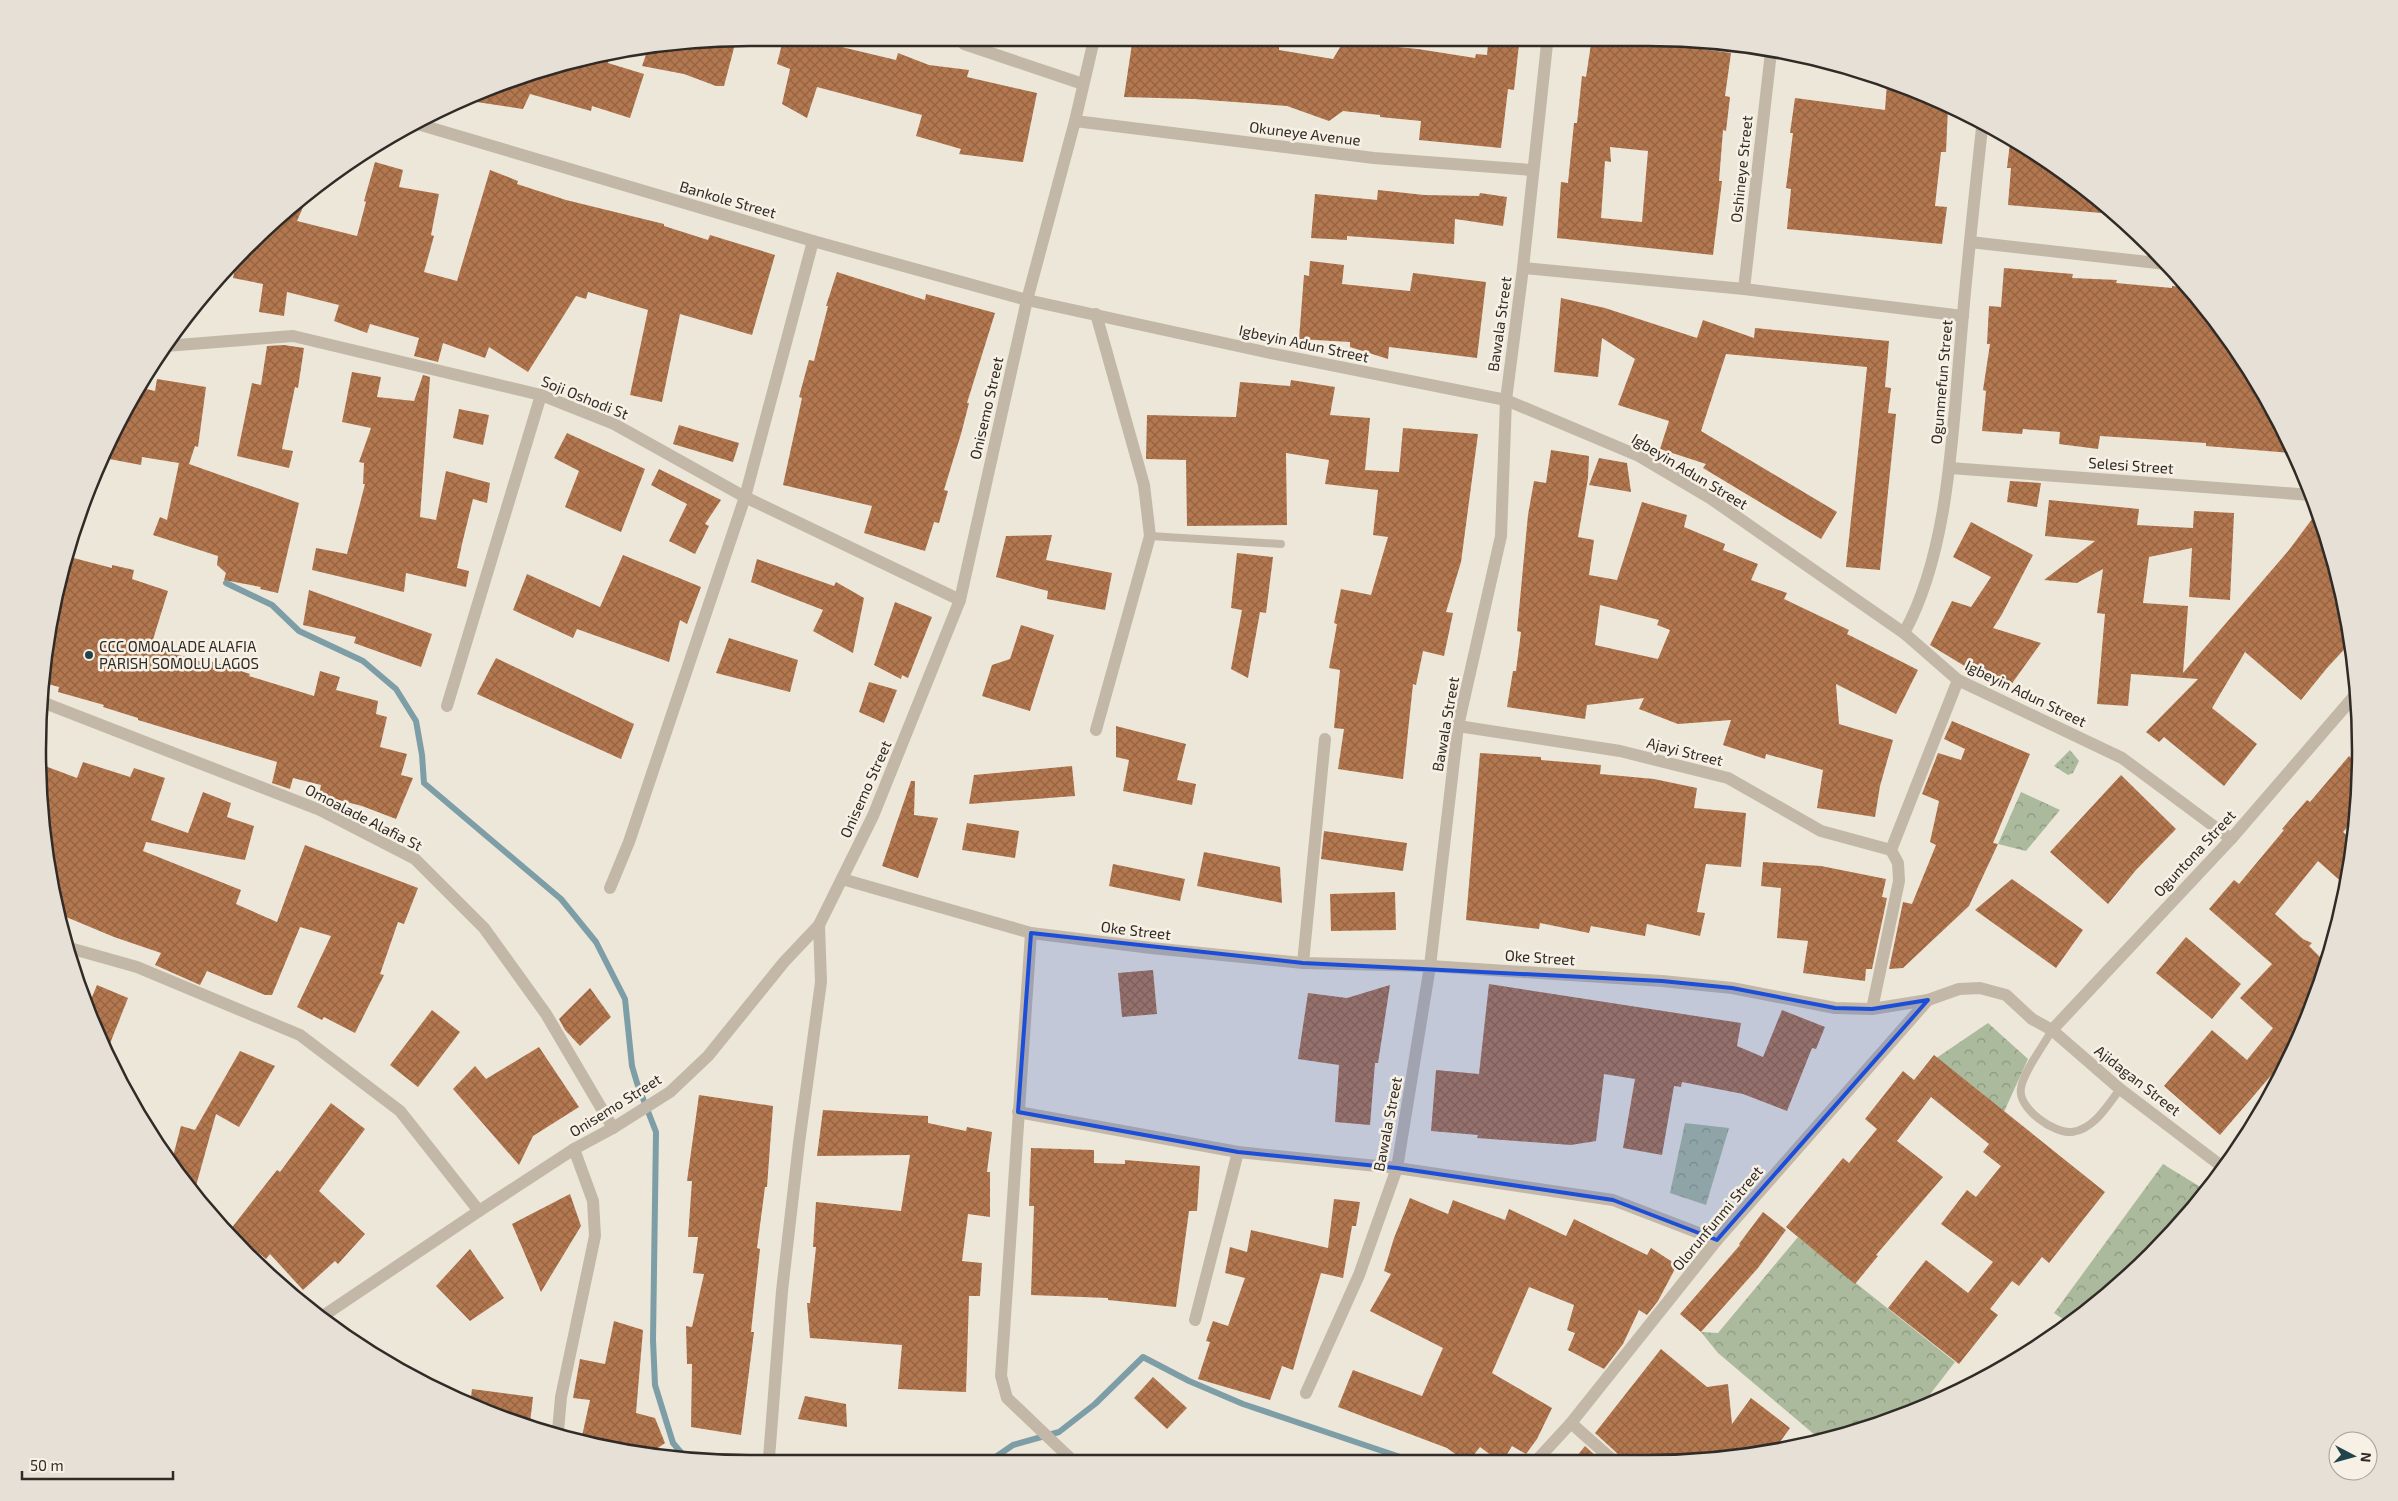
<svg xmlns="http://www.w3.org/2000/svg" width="2398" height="1501" font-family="'Exo 2',sans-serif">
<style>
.grass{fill:url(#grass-dots)}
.park{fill:url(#park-crowns)}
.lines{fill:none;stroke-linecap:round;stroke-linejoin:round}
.stream{stroke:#7d9ea6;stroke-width:6}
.building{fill:url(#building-cross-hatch);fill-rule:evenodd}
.service{stroke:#c3b8a7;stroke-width:8}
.minor{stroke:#c3b8a7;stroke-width:12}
.tertiary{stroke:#c3b8a7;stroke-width:12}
.marked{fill:#1d4ed8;fill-opacity:0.2;stroke:#1d4ed8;stroke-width:4;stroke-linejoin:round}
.poi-dot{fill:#22434c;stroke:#f6f0e5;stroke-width:2}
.labels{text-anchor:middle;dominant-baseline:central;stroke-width:5;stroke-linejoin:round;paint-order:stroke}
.street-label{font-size:15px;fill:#312b27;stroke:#f6f0e5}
.poi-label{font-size:15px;fill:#312b27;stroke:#f6f0e5;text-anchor:start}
.rim{fill:none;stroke:#312b27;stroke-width:2.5}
</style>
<defs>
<pattern id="grass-dots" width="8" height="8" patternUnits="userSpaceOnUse" patternTransform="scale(1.25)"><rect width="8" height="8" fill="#abba9c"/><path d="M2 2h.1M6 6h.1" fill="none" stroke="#8c977f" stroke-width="1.8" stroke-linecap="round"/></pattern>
<pattern id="park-crowns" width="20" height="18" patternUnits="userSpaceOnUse" patternTransform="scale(1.25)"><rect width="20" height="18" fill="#abba9c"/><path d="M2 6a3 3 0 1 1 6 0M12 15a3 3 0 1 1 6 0" fill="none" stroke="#8c977f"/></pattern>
<pattern id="building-cross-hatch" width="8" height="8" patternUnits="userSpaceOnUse" patternTransform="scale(1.25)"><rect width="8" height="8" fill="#b47850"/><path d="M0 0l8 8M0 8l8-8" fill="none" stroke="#936342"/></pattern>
</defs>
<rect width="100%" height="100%" fill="#ede7d9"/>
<path class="grass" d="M2070,750L2079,761L2073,773L2068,775L2054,766Z"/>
<g class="park">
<path d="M2021,792L2060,810L2026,851L1998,844Z"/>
<path d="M1988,1023L2028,1059L2003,1114L1926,1065Z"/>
<path d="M1685,1123L1729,1128L1706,1205L1670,1193Z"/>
<path d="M2163,1164L2207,1191L2117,1287L2066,1321L2054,1313Z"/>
<path d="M1798,1237L1955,1362L1921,1406L1832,1439L1822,1441L1718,1353L1701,1332L1718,1333Z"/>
</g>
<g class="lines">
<g class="stream">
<path d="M226,583L272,605L299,631L363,661L396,689L416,721L422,755L424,783L561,899L596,942L625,999L632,1066L637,1083L656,1132L653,1340L655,1385L673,1443L684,1456L694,1458"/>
<path d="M988,1459L997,1456L1013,1445L1059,1432L1095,1404L1143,1357L1189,1381L1243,1404L1412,1461"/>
</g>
</g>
<g class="building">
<path d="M657,44H735L724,86H716L684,74L642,66L649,46Z"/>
<path d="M782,44H829L896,60L898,53L929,65L969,70L967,77L1037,93L1023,162L959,154L961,149L916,136L922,115L817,87L807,118L782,104L790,69L777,64Z"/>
<path d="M1132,44H1279V50L1333,59L1342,44H1365L1418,49L1475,58L1476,54L1487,55L1488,44H1519L1514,90L1508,89L1501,148L1419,140L1421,121L1380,117V115L1343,111L1329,121L1287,106L1194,99L1124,97Z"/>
<path d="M1591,44H1665L1731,53L1725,96L1730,97L1726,131L1723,130L1719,181H1722L1713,255L1557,238L1561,182L1568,183L1574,123H1577L1582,76L1586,77ZM1610,147L1648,151L1642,222L1601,218L1605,161L1611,162Z"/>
<path d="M610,55L608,63L644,74L630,118L592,106L591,111L530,94L523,109L470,101L522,75Z"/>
<path d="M1887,83L1921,92L1948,108L1946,152H1941L1935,206L1947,207L1942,244L1787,229L1791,189L1786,188L1793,133H1790L1795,98L1885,110Z"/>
<path d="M2010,143L2082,185L2113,214L2008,205L2011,168H2007Z"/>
<path d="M375,162L403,170L399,187L439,194L431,235L434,236L424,272L457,281L490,170L518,181L517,184L566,200L664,224V226L708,240L710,235L775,255L752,335L680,314L662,402L630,395L648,310L588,292L586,299L576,296L528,372L489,347L485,358L443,343L438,362L414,356L419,338L370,324L367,333L334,321L339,305L287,292L284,316L259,312L263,284L233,278L238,256L247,246L308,196L297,221L357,236L366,202L364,201Z"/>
<path d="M1378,190L1424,195L1479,196L1480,193L1507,197L1503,226L1455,219L1454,244L1347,236V240L1311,238L1315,194L1377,200Z"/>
<path d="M1310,261L1344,265L1342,284L1410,291L1413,273L1486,282L1477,358L1389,347L1388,359L1350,347V342L1299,339L1304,275L1309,276Z"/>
<path d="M2004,268L2073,274L2072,278L2117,280L2116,283L2172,288V286L2189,288L2265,394L2292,453L2206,446V443L2100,436L2098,449L2059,444L2060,432L2023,429L2022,434L1982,431L1986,391L1983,390L1990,344H1987L1989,306L2001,307Z"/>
<path d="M837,272L925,300L926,294L995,313L967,403H969L961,434L944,490L948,491L939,523L934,522L925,551L864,533L872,506L783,485L802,398L799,397L809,360L814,361L828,306H826Z"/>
<path d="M1561,298L1605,308L1697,338L1703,320L1754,338L1755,328L1889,341L1885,387L1891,388L1888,413L1896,414L1880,570L1846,567L1867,367L1726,354L1701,431L1837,512L1821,539L1703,468L1706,464L1660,449L1669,421L1618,405L1635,359L1602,338L1598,377L1554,372Z"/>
<path d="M284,345L304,348L298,388L295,387L282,449L293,451L289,468L237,456L252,383L261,385L267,346Z"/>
<path d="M352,372L381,377L377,397L414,401L423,375L430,377L420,517L436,520L446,471L490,483L487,503L473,499L462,544L457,568L469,571L466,587L406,573L404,592L312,570L316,548L347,554L365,484H363L364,463L359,462L371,428L342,422Z"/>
<path d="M157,379L206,387L198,447L195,446L189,464L299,503L278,593L260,589L261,587L224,580L226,573L217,565L218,556L153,535L160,517L167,520L179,463L142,457L141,465L104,458L138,387L155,391Z"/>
<path d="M1291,380L1335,387L1330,415L1370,418L1365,470L1399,472L1403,428L1478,434L1461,562L1446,612L1453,613L1444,656L1423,651L1416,685L1413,684L1403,779L1338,769L1344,729L1334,728L1340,670L1329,668L1337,624L1334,623L1341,589L1371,595L1388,537L1373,535L1378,490L1325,484L1329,460L1286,453L1287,525L1187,526L1186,460L1146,459L1147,415L1236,417L1240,382L1290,386Z"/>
<path d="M459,409L489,415L483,445L453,438Z"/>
<path d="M679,425L739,443L733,462L673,444Z"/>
<path d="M567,433L645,469L621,532L565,507L579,471L554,458Z"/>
<path d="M1551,450L1589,456L1588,478L1578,537L1594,540L1589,575L1617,580L1642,502L1687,515L1684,527L1725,544L1723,550L1758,564L1751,580L1787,593L1784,599L1849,630L1847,634L1918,670L1896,714L1836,684L1839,724L1893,740L1880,786L1875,817L1817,808L1823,770L1766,754L1765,759L1723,745L1731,720L1678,724L1639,709L1644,698L1587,705L1585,719L1507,707L1513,671H1516L1521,632L1517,631L1528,515L1534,481L1546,483ZM1600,605L1659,620L1657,625L1670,630L1658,659L1595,645Z"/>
<path d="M1599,458L1627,463L1631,492L1589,485Z"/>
<path d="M659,469L721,500L705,524L709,526L695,554L669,541L687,504L651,485Z"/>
<path d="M2010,481L2041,483L2037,507L2007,502Z"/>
<path d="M2049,500L2139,509L2137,525L2193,528L2194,511L2234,513L2230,600L2189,597L2192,548L2149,557L2143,603L2188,606L2183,673L2289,550L2318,511L2323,522L2351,642L2327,668L2301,700L2245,652L2212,708L2257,744L2224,786L2164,737L2159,742L2146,732L2198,679L2131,674L2128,706L2097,704L2105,614L2097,613L2103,569L2077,583L2044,580L2095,541L2045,536Z"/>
<path d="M1971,522L2033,555L2001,616L1993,628L2041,643L2008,689L1980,678L1981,676L1930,645L1952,601L1971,607L1991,577L1953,557Z"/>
<path d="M1052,535L1046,560L1112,573L1105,610L1047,599L1048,591L996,577L1006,536Z"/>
<path d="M1237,553L1273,557L1266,613L1260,612L1248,678L1231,669L1242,610L1231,608Z"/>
<path d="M623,555L701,587L687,624L680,620L669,662L577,629L573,638L513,610L527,574L600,607Z"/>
<path d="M66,556L112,568V565L134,570L132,579L168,591L151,646L208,664L210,661L250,674L249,676L314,696L320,671L340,677L336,690L378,701L376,714L387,717L380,747L407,754L401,775L413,778L396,819L362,806L319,795L321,785L293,778L290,789L272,783L277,762L138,720V718L103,707L104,705L58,692L59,687L44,683L51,612Z"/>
<path d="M757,559L834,586L836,582L864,598L853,653L813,631L823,610L751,582Z"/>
<path d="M309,590L432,634L421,667L354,643L356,637L303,625Z"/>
<path d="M895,602L932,617L908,678L902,675L901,679L874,665Z"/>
<path d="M1021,625L1054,635L1030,711L982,696L992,665L1010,659Z"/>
<path d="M729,638L798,660L790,692L716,673Z"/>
<path d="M496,658L634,724L621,759L477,694Z"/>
<path d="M869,682L897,690L884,723L859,712Z"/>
<path d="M1952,721L2030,754L1993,843L1998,844L1969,906L1903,968L1889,969L1903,902L1912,904L1936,845L1930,842L1939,801L1922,794L1938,753L1961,760L1965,749L1944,739Z"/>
<path d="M1116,726L1186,744L1177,780L1196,784L1192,805L1123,791L1129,760L1116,757Z"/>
<path d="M1480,753L1541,757V760L1601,765L1600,774L1654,779L1697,788L1694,808L1746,813L1741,867L1706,864L1697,912L1705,913L1700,936L1647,924L1645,936L1591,926L1589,933L1540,923L1539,929L1466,920Z"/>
<path d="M2349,756L2358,764L2359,797L2356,818L2343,832L2352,840L2345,885L2318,861L2275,914L2303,939L2312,943L2309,946L2326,963L2289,1060L2286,1058L2220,1135L2164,1086L2212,1030L2247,1060L2273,1028L2240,998L2272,964L2209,909L2234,880L2239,884L2284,830L2282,829L2307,800L2310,802Z"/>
<path d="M83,762L130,777L134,768L165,778L151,820L188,833L203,792L231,803L227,817L254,826L245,860L146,842L143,851L241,890L236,904L277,922L305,845L418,888L404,924L398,922L380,974L384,975L355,1033L324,1017L322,1020L297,1007L331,936L300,927L272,995H265L207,971L200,985L155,965L161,953L114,937L59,914L41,777L45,766L77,778Z"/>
<path d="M1072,766L1075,796L969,804L974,775Z"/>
<path d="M2121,775L2176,829L2136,870L2108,904L2050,852Z"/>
<path d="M911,781H915L914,815L938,818L918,878L882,866Z"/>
<path d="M967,823L1019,831L1015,858L962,850Z"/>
<path d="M1324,831L1407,843L1403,871L1321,859Z"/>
<path d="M1204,852L1280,867L1282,903L1197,886Z"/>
<path d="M1763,862L1821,866L1886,879L1882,897L1887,898L1872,969H1866L1865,981L1803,973L1808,941L1777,938L1781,888L1761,886Z"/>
<path d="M1113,864L1185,879L1180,901L1109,886Z"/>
<path d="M2012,879L2083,930L2056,968L1975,910Z"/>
<path d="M1395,892L1396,930L1331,931L1330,894Z"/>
<path d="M2186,937L2241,984L2212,1019L2156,973Z"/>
<path d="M1153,970L1157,1014L1122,1017L1118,973Z"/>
<path d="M1489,984L1741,1023L1737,1046L1763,1057L1782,1010L1825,1027L1816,1049L1812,1048L1787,1111L1743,1094L1682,1082L1681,1087L1674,1086L1662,1155L1623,1148L1635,1079L1604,1074L1596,1141L1571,1145L1477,1138L1478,1135L1431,1131L1436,1070L1479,1074Z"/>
<path d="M97,985L128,998L107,1051L92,1024L87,1009Z"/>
<path d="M1390,985L1378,1063H1375L1370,1125L1335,1122L1339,1065L1298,1059L1308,993L1347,998Z"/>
<path d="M590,988L611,1017L580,1046L565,1030L559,1019Z"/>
<path d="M432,1010L460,1032L418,1087L390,1065Z"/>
<path d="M539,1047L579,1107L533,1136L519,1165L453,1089L475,1066L486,1079Z"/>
<path d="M240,1051L275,1066L239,1127L216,1114L194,1193L171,1164L181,1126L195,1130Z"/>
<path d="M1934,1055L2105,1192L2049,1263L2042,1257L2019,1286L2012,1281L1990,1309L1998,1315L1959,1364L1888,1308L1926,1260L1968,1293L1993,1262L1941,1224L1967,1190L1976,1197L2001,1166L1983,1152L1989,1144L1931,1097L1897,1141L1943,1177L1876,1255L1878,1256L1855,1284L1786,1227L1843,1158L1849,1163L1877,1129L1865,1119L1903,1071L1914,1080Z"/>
<path d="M699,1095L773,1106L767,1187H765L757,1248L760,1249L751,1332H754L741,1435L691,1427L692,1364H687L686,1326L692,1327L704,1274L693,1273L698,1237H688L692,1181H687Z"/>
<path d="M331,1103L365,1129L319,1191L365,1234L338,1264L335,1261L303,1290L270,1254L266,1259L230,1230L277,1170L280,1172Z"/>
<path d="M823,1110L928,1116V1123L966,1131L967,1127L992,1132L987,1172H990V1217L968,1214L962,1261L982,1263L980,1296H969L966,1392L898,1389L902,1345L810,1338L807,1303H810L816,1247H813L816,1202L901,1211L910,1155L817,1156Z"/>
<path d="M1031,1148L1094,1150V1163L1125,1164V1160L1200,1166L1197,1211H1189L1176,1307L1108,1300V1298L1031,1295L1034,1206H1029Z"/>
<path d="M570,1194L581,1226L541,1292L512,1224Z"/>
<path d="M1410,1198L1448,1214L1453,1200L1505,1220L1509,1209L1566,1236L1574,1219L1647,1255L1651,1248L1677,1265L1658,1301L1647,1315L1639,1310L1623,1344L1604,1369L1568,1350L1575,1333L1567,1330L1574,1305L1529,1287L1492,1373L1552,1408L1537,1439L1526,1454L1512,1446L1503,1461H1499L1480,1447L1469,1461H1465L1447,1448L1338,1407L1353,1370L1422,1396L1443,1348L1370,1311L1391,1274L1384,1271L1394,1238Z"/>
<path d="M1334,1199L1360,1202L1356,1226H1352L1343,1278L1321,1273L1293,1370L1282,1366L1270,1400L1198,1379L1210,1342L1206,1341L1213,1321L1228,1326L1245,1278L1225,1273L1230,1247L1247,1252L1251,1230L1328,1248Z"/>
<path d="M1763,1212L1786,1230L1758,1268L1701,1332L1680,1314L1740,1245L1739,1244Z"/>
<path d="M470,1249L504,1298L470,1321L436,1286Z"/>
<path d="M614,1321L643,1330L636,1413L655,1418L665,1443L655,1450L582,1436L590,1400L573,1398L580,1359L605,1364Z"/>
<path d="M1661,1349L1707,1387L1728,1384L1732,1424L1751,1398L1790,1428L1775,1449L1694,1462H1623L1620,1456L1595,1433Z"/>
<path d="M1153,1377L1187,1408L1167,1429L1134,1398Z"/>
<path d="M472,1389L533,1397L530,1423L477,1409L470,1405Z"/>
<path d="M805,1396L846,1404L847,1427L798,1419Z"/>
<path d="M1585,1446L1602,1462L1573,1461Z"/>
</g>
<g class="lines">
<g class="service">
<path d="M1150,536L1281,544"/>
<path d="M2052,1030C2044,1045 2023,1072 2021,1088C2017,1108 2054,1134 2072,1132C2094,1129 2108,1105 2120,1089"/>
</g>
<g class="minor">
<path d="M964,44L1083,84"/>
<path d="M1075,121L1374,158L1532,170"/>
<path d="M421,125L813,241L1027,300L1270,353L1506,400L1639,456L1710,498L1904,633L1958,680L2122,758L2231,839"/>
<path d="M1970,242L2166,264"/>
<path d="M1523,268L1744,289L1963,316"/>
<path d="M1744,289L1771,52"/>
<path d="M1096,314L1144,485L1150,536L1096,730"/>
<path d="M165,346L293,336L541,395L614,424L745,497L960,600"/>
<path d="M1950,468L2311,495"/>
<path d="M1904,633C1948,554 1952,438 1960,349C1966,275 1974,201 1982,128"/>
<path d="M42,702L320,810L415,859L484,928L546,1014L613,1128"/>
<path d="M447,706L541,395"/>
<path d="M1458,726L1620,751L1728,778L1821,831L1891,850"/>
<path d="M842,879L1031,933L1001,1376L1007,1398L1071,1459"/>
<path d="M610,888L629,842L745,497L813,241"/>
<path d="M1031,933L1151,948L1303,963L1430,966L1662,981L1732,988L1835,1008L1872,1009L1928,1000L1959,989L1980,988L2006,995L2032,1019L2052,1030L2120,1089L2224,1168"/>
<path d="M66,947L137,967L300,1035L400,1111L479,1211"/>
<path d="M1303,963L1325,739"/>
<path d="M1872,1009L1899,881L1898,863L1891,850L1958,680"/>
<path d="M2052,1030L2231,839L2356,694"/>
<path d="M1018,1112L1238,1152L1397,1168L1613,1200L1717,1240"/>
<path d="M1195,1320L1238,1152"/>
<path d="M1306,1393L1359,1275L1397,1168L1430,966L1458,726L1501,536L1506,400L1523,268L1547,44"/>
<path d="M1571,1423L1615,1462"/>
<path d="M558,1431L561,1397L595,1236L593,1201L574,1149"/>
<path d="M769,1458L782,1291L799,1143L821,982L819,925"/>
<path d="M1536,1461L1571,1423L1717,1240L1928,1000"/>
</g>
<path class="tertiary" d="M320,1318L479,1211L574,1149L613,1128L670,1092L708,1056L784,962L819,925L873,816L960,600L1027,300L1075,121L1093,44"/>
</g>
<path class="marked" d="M1031,933L1303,963L1662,981L1732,988L1835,1008L1872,1009L1928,1000L1717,1240L1613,1200L1397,1168L1238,1152L1018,1112Z"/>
<circle class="poi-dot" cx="89" cy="655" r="5"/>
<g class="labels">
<g class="street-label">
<text transform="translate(1305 133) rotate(7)">Okuneye Avenue</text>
<text transform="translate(1741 169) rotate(-84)">Oshineye Street</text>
<text transform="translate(728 199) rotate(16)">Bankole Street</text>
<text transform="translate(1499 324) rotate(-82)">Bawala Street</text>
<text transform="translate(1304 343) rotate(12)">Igbeyin Adun Street</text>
<text transform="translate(1941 382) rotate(-85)">Ogunmefun Street</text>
<text transform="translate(585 397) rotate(22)">Soji Oshodi St</text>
<text transform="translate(986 408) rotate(-77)">Onisemo Street</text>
<text transform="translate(2131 465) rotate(4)">Selesi Street</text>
<text transform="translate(1690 471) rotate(31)">Igbeyin Adun Street</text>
<text transform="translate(2026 693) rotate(26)">Igbeyin Adun Street</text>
<text transform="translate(1445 724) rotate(-80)">Bawala Street</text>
<text transform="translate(1685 751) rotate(14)">Ajayi Street</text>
<text transform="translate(865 789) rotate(-66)">Onisemo Street</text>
<text transform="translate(364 817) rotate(27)">Omoalade Alafia St</text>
<text transform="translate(2194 853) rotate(-47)">Oguntona Street</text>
<text transform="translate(1136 930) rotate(7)">Oke Street</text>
<text transform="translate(1540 957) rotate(4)">Oke Street</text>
<text transform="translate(2138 1080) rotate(38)">Ajidagan Street</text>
<text transform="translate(615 1105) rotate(-32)">Onisemo Street</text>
<text transform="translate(1387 1124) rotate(-79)">Bawala Street</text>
<text transform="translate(1717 1218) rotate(-50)">Olorunfunmi Street</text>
</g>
<g class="poi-label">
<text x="99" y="646">CCC OMOALADE ALAFIA<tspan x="99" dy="17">PARISH SOMOLU LAGOS</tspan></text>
</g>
</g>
<path d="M0 0H2398V1501H0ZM750 46H1648A704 704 0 0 1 2352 750V751A704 704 0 0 1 1648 1455H750A704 704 0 0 1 46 751V750A704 704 0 0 1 750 46Z" fill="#e6e0d6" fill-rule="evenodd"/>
<path class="rim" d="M750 46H1648A704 704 0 0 1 2352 750V751A704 704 0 0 1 1648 1455H750A704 704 0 0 1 46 751V750A704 704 0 0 1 750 46Z"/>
<g transform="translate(2353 1456) rotate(96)"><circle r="24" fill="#f6f0e5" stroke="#a7a199"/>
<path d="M0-4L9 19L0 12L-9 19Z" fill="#22434c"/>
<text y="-8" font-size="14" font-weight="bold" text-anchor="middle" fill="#312b27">N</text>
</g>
<path d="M22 1471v8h151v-8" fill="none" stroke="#312b27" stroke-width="2.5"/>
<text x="30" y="1471" font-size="15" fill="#312b27" stroke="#f6f0e5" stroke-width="4" paint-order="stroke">50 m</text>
</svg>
